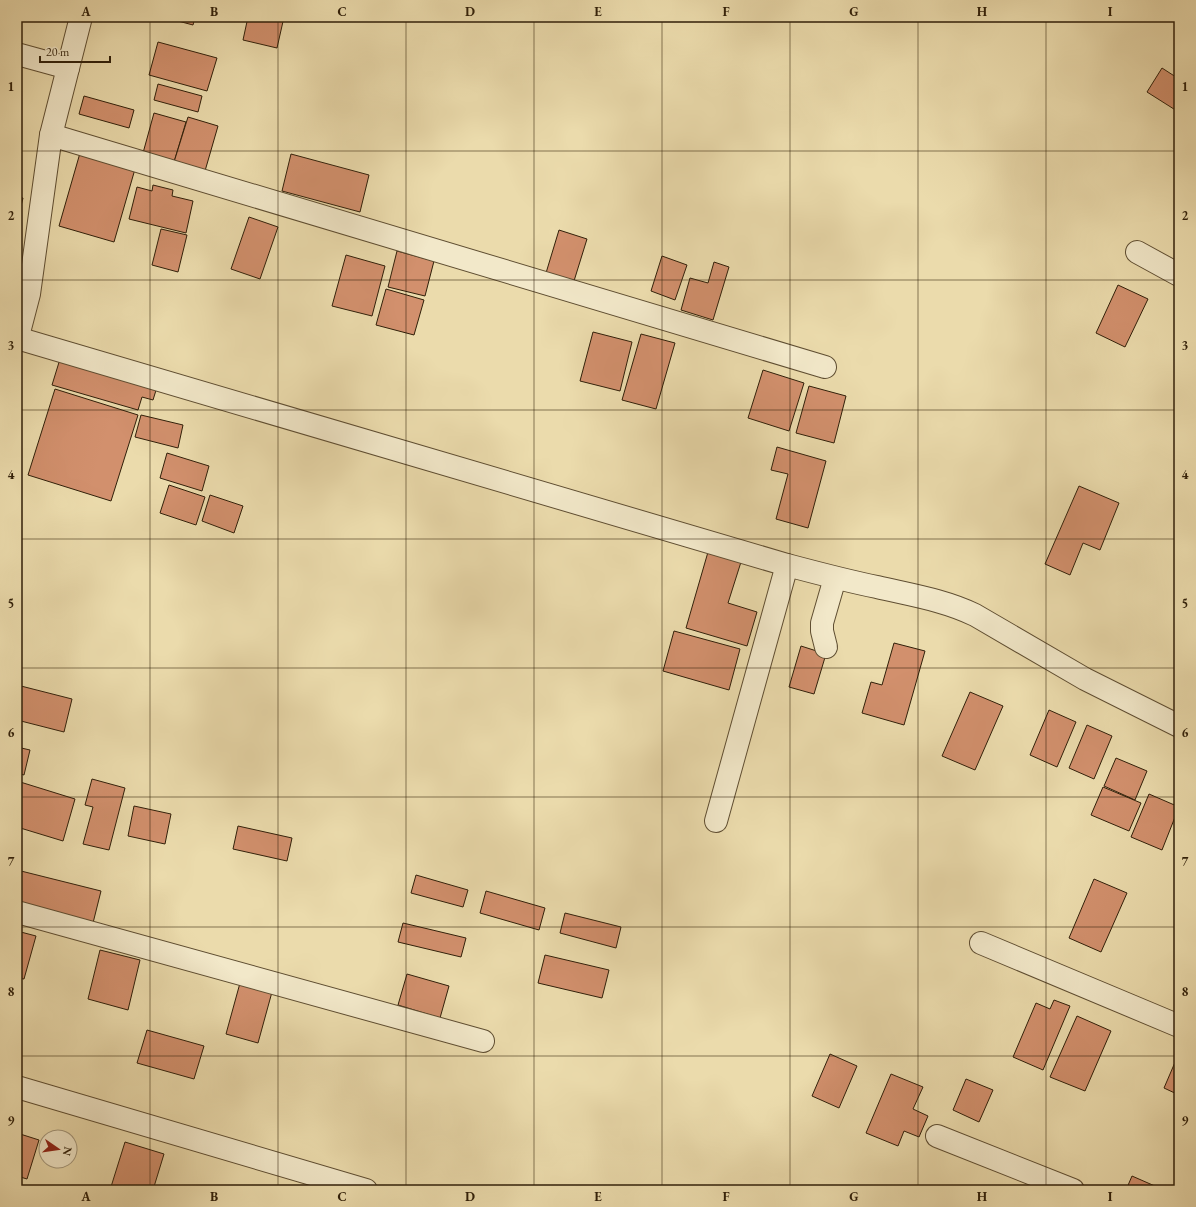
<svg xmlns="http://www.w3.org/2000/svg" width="1196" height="1207" font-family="'EB Garamond',serif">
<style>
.building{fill:#d2906d;stroke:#301f09}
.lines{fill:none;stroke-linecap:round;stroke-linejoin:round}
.minor-casing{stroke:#5f4e32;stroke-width:24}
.minor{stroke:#f2e8c9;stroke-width:22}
.grid{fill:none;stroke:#301f09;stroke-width:1;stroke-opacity:0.55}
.neatline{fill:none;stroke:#301f09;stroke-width:1.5}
.grid-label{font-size:13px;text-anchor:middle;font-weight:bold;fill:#301f09}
</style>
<rect width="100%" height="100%" fill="#ebdbac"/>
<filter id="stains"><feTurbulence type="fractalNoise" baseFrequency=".005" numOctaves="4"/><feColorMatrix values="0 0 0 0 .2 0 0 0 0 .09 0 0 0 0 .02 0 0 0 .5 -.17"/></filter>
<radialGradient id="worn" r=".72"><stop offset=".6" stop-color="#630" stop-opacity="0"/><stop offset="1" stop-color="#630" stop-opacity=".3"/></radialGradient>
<g class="building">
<path d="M163,17H195L193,25Z"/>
<path d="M248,17H284L277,48L243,40Z"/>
<path d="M158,42L217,58L207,91L149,75Z"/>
<path d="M1162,68L1179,79V108L1177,111L1147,92Z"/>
<path d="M158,84L202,96L198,112L154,100Z"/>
<path d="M84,96L134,110L129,128L79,114Z"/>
<path d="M154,113L186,122L174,162L143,153Z"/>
<path d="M188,117L218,126L205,171L174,162Z"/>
<path d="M80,153L135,169L114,242L59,226Z"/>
<path d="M291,154L369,175L360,212L282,191Z"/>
<path d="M153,185L173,190L172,196L193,201L186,233L129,219L137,187L152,191Z"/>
<path d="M17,197L23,198L18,218H17Z"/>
<path d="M249,217L278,227L260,279L231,269Z"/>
<path d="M161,229L187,235L178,272L152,265Z"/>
<path d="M559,230L587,239L574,281L546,273Z"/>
<path d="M397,251L434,261L425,296L388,287Z"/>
<path d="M346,255L385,266L372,316L332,306Z"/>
<path d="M662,256L687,265L675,300L651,291Z"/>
<path d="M714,262L729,267L713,320L681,310L690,278L708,283Z"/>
<path d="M1118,285L1148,299L1125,347L1096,333Z"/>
<path d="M386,289L424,300L414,335L376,325Z"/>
<path d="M593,332L632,342L620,391L580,381Z"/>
<path d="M641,334L675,343L656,409L622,400Z"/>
<path d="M60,359L157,387L153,400L142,397L138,410L52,385Z"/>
<path d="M763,370L804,383L789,431L748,418Z"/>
<path d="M809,386L846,396L834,443L796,433Z"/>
<path d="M55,389L138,415L111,501L28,475Z"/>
<path d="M141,415L183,425L178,448L135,437Z"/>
<path d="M777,447L826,461L808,528L776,519L788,474L771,470Z"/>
<path d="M167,453L209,466L202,491L160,478Z"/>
<path d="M169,485L205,497L196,525L160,513Z"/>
<path d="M1079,486L1119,503L1100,550L1083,543L1070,575L1045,564Z"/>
<path d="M210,495L243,506L234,533L202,521Z"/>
<path d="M708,552L741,562L728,603L757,612L747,646L686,628Z"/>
<path d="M674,631L740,649L729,690L663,671Z"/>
<path d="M894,643L925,651L904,725L862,713L871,682L882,685Z"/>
<path d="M801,646L826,654L814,694L789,687Z"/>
<path d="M17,685L72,699L64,732L17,720Z"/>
<path d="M970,692L1003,706L975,770L942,756Z"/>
<path d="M1049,710L1076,722L1057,767L1030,755Z"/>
<path d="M1087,725L1112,736L1094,779L1069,768Z"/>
<path d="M17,747L30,750L24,775L17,773Z"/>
<path d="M1116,758L1147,771L1135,800L1104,786Z"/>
<path d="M92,779L125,788L109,850L83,844L93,807L85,805Z"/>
<path d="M17,781L75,799L63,841L17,827Z"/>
<path d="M1103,787L1141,803L1129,831L1091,815Z"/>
<path d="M1149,794L1179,807L1162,850L1131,837Z"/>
<path d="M134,806L171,814L165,844L128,836Z"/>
<path d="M238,826L292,838L287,861L233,849Z"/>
<path d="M17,870L101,891L93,923L17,904Z"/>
<path d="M416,875L468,890L463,907L411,893Z"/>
<path d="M1094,879L1127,893L1101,952L1069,938Z"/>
<path d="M486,891L545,908L539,930L480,913Z"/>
<path d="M565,913L621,927L616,948L560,933Z"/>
<path d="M403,923L466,938L461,957L398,942Z"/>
<path d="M17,931L36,936L24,979L17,978Z"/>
<path d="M100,950L140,960L128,1010L88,999Z"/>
<path d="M545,955L609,970L602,998L538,983Z"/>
<path d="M407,974L449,986L440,1018L398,1005Z"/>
<path d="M240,983L272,992L258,1043L226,1034Z"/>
<path d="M1054,1000L1070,1006L1043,1070L1013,1057L1036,1003L1050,1009Z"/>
<path d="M1077,1016L1111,1031L1085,1091L1050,1077Z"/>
<path d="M147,1030L204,1046L194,1079L137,1063Z"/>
<path d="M1179,1053V1095L1164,1088Z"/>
<path d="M830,1054L857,1066L839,1108L812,1096Z"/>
<path d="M891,1074L923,1087L913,1109L928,1116L919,1137L904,1131L898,1146L866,1133Z"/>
<path d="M966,1079L993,1090L979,1122L953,1110Z"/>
<path d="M17,1133L39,1140L27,1179L17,1176Z"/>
<path d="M125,1142L164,1154L153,1190H110Z"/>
<path d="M1132,1176L1164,1190H1126Z"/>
</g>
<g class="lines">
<g class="minor-casing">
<g id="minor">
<path d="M17,54L68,68"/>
<path d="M51,135L825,367"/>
<path d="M1137,252L1179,275"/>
<path d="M17,338L787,565C817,573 847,581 877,587C911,595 944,600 975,615L1085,679L1179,726"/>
<path d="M17,340L29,294L51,135L81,17"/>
<path d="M826,647L822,631V623L835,578"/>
<path d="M716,821L787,565"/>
<path d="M17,912L483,1041"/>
<path d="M981,943L1179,1026"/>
<path d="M17,1087L366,1190"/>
<path d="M937,1136L1073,1190"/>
</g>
</g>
<use href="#minor" class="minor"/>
</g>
<path class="grid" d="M150,17V1190M278,17V1190M406,17V1190M534,17V1190M662,17V1190M790,17V1190M918,17V1190M1046,17V1190M17,151H1179M17,280H1179M17,410H1179M17,539H1179M17,668H1179M17,797H1179M17,927H1179M17,1056H1179"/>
<rect width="1196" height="1207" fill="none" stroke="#ebdbac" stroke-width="44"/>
<g transform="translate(58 1149) rotate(103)"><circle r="19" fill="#f2e8c9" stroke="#a4987c"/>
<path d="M0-3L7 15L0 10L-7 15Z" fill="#8f2418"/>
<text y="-6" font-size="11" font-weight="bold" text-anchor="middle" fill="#301f09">N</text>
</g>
<path d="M40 56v6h70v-6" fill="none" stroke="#301f09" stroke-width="2"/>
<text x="46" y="56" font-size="12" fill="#301f09" stroke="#f2e8c9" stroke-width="3" paint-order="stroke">20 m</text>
<rect x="22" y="22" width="1152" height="1163" class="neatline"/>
<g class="grid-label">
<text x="86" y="16">A</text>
<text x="214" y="16">B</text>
<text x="342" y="16">C</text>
<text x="470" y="16">D</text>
<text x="598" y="16">E</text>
<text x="726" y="16">F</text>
<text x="854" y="16">G</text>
<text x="982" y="16">H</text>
<text x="1110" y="16">I</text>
<text x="11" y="91">1</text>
<text x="1185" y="91">1</text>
<text x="11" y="220">2</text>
<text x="1185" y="220">2</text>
<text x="11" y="350">3</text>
<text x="1185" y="350">3</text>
<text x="11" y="479">4</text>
<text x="1185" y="479">4</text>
<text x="11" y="608">5</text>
<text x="1185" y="608">5</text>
<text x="11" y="737">6</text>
<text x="1185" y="737">6</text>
<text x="11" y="866">7</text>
<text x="1185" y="866">7</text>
<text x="11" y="996">8</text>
<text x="1185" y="996">8</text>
<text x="11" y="1125">9</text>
<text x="1185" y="1125">9</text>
<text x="86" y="1201">A</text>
<text x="214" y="1201">B</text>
<text x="342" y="1201">C</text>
<text x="470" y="1201">D</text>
<text x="598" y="1201">E</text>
<text x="726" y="1201">F</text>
<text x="854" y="1201">G</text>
<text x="982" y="1201">H</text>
<text x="1110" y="1201">I</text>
</g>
<rect width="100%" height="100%" filter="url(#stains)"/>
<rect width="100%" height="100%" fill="url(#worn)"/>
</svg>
